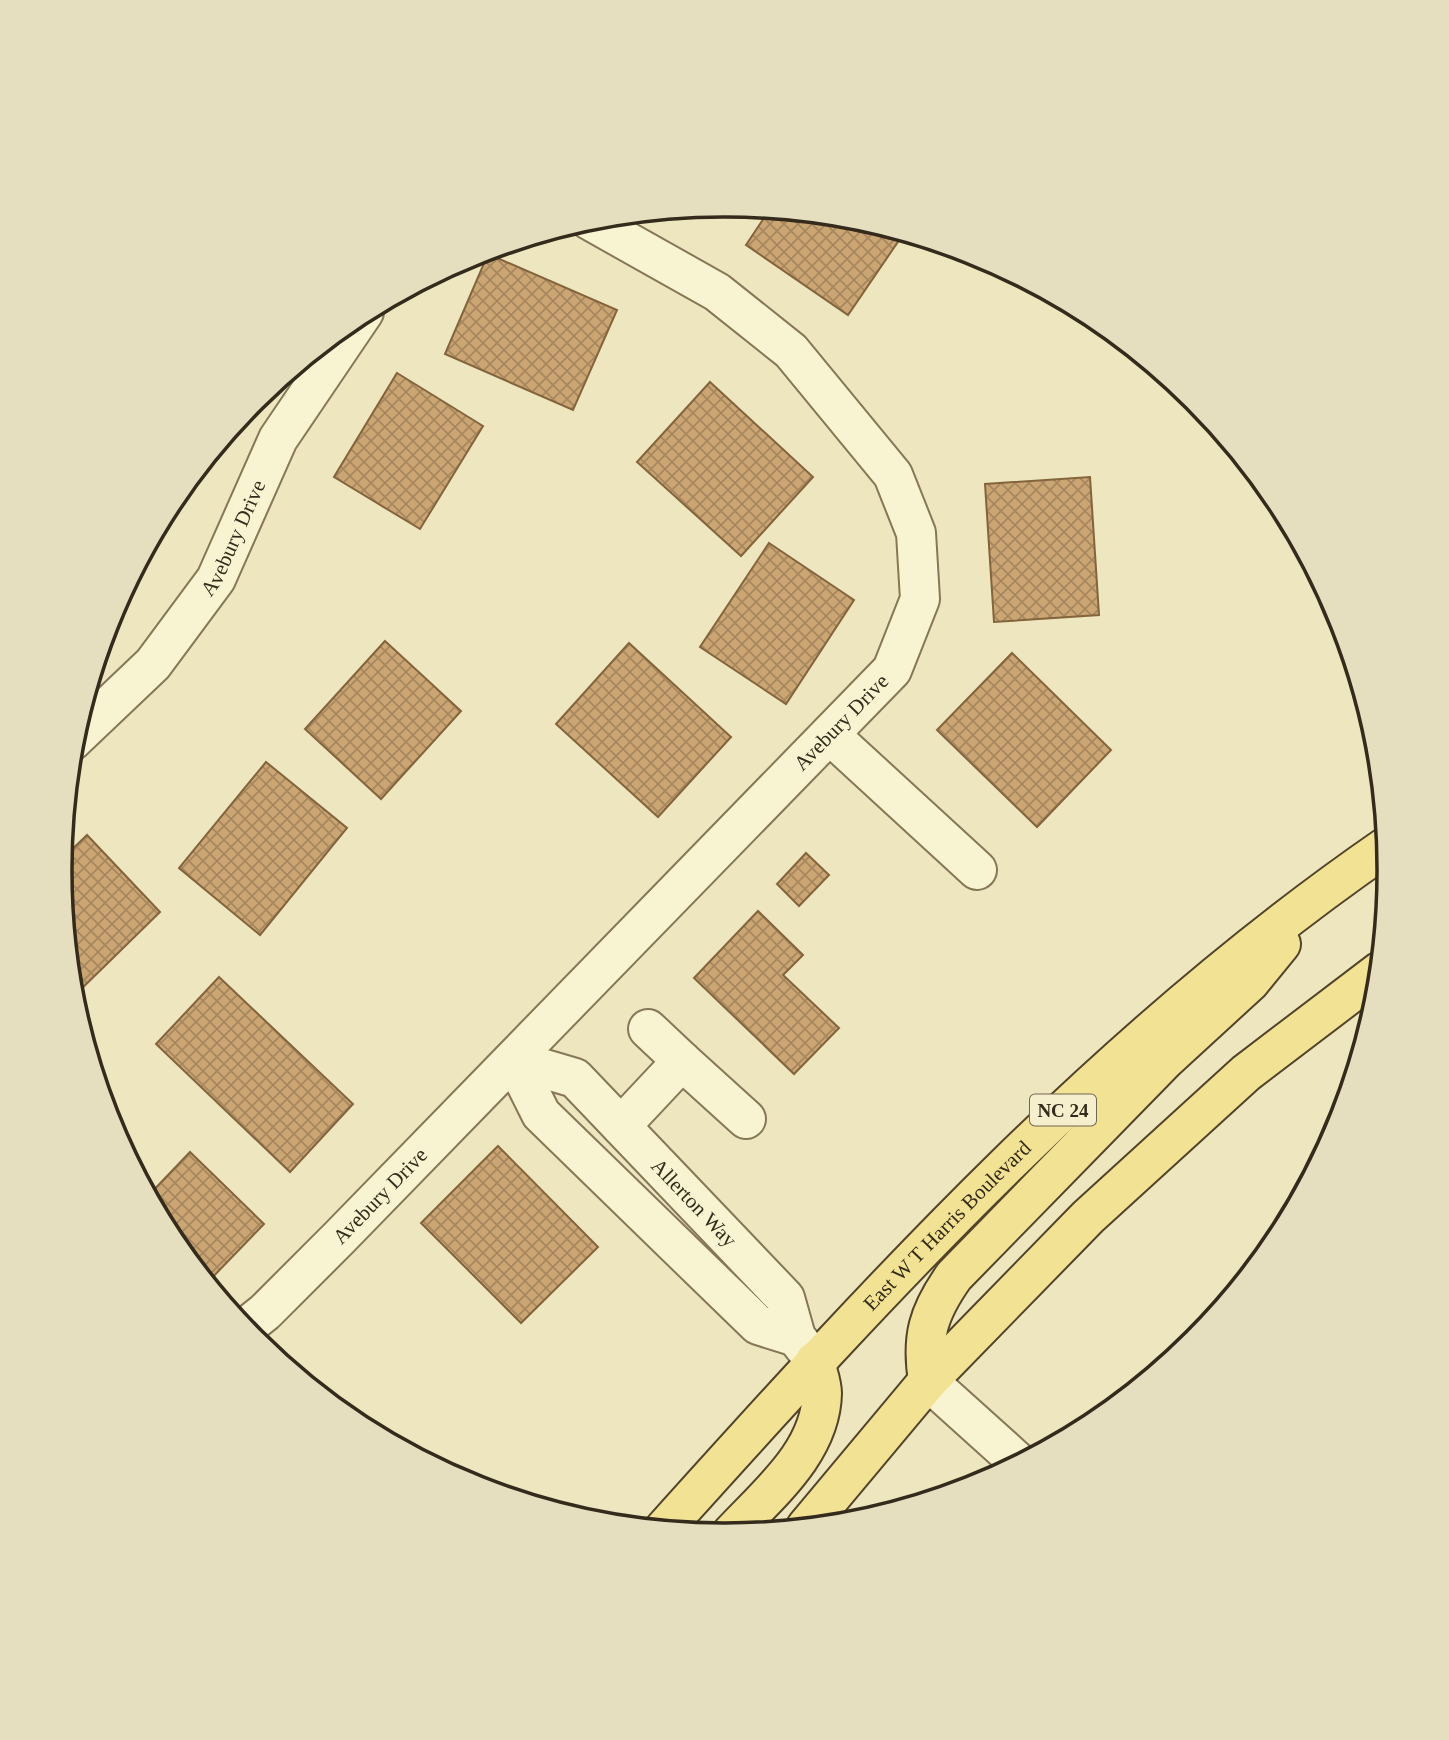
<svg xmlns="http://www.w3.org/2000/svg" width="1449" height="1740" font-family="'Times New Roman',serif">
<style>
.building{fill:url(#building-cross-hatch);stroke:#84643d;stroke-width:2}
.lines{fill:none;stroke-linecap:round;stroke-linejoin:round}
.minor-casing{stroke:#857757;stroke-width:42}
.major-casing{stroke:#52442b;stroke-width:42}
.minor{stroke:#f8f3d1;stroke-width:38}
.major{stroke:#f2e394;stroke-width:38}
.labels{text-anchor:middle;dominant-baseline:central;stroke-width:5;stroke-linejoin:round;paint-order:stroke}
.shield{fill:#f5efcd;stroke:#6e6651;stroke-width:2}
.shield-label{font-size:19px;font-weight:bold;fill:#342b1c}
.street-label{font-size:21px;fill:#342b1c;stroke:#f5efcd}
.rim{fill:none;stroke:#342b1c;stroke-width:3.5}
</style>
<defs>
<pattern id="building-cross-hatch" width="8" height="8" patternUnits="userSpaceOnUse" patternTransform="scale(1.75)"><rect width="8" height="8" fill="#cba673"/><path d="M0 0l8 8M0 8l8-8" fill="none" stroke="#a6875e"/></pattern>
</defs>
<rect width="100%" height="100%" fill="#ede6be"/>
<g class="building">
<path d="M770,209L855,218L904,233L848,315L746,245Z"/>
<path d="M488,254L617,310L573,410L445,354Z"/>
<path d="M397,373L483,426L420,529L334,477Z"/>
<path d="M710,382L813,477L741,556L637,462Z"/>
<path d="M1090,477L1099,615L994,622L985,484Z"/>
<path d="M183,486L155,546L149,543L172,500Z"/>
<path d="M769,543L854,600L786,704L700,647Z"/>
<path d="M385,641L461,711L381,799L305,729Z"/>
<path d="M629,643L731,737L658,817L556,724Z"/>
<path d="M1012,653L1111,750L1037,827L937,730Z"/>
<path d="M266,762L347,828L260,935L179,868Z"/>
<path d="M87,835L160,912L72,998L60,870V861Z"/>
<path d="M806,853L829,875L799,906L777,884Z"/>
<path d="M758,911L803,955L783,975L839,1028L794,1074L694,978Z"/>
<path d="M219,977L353,1104L290,1172L156,1044Z"/>
<path d="M498,1146L598,1247L521,1323L421,1223Z"/>
<path d="M190,1152L264,1224L207,1283L171,1239L148,1196Z"/>
</g>
<g class="lines">
<g class="minor-casing">
<g id="minor">
<path d="M830,735L977,870"/>
<path id="s1" d="M72,741L153,664L216,579L278,439L364,312"/>
<path id="s2" d="M514,1060L575,1078L785,1298L796,1337L815,1361"/>
<path d="M514,1060L541,1114L758,1325L796,1337"/>
<path d="M682,1061L746,1119"/>
<path d="M621,1126L682,1061L648,1029"/>
<path id="s3" d="M245,1328L265,1312L339,1238L892,670L920,599L916,533L893,475L791,351L717,292L589,220"/>
<path d="M928,1381L1019,1463"/>
</g>
</g>
<g class="major-casing">
<g id="major">
<path d="M928,1381C921,1337 928,1313 954,1276L1165,1060L1250,982L1281,944"/>
<path d="M806,1527L928,1381L1088,1217L1246,1073L1380,971"/>
<path id="s4" d="M664,1529C887,1281 1111,1036 1387,846"/>
<path d="M731,1534C768,1494 821,1452 822,1393C822,1383 817,1371 815,1361"/>
</g>
</g>
<use href="#minor" class="minor"/>
<use href="#major" class="major"/>
</g>
<g class="labels">
<rect class="shield" x="1030" y="1094.5" width="66" height="31" rx="5"/>
<g class="shield-label">
<text x="1063" y="1110">NC 24</text>
</g>
<g class="street-label">
<text stroke="none"><textPath href="#s1" startOffset="262">Avebury Drive</textPath></text>
<text stroke="none"><textPath href="#s3" startOffset="850">Avebury Drive</textPath></text>
<text stroke="none"><textPath href="#s3" startOffset="189">Avebury Drive</textPath></text>
<text stroke="none"><textPath href="#s2" startOffset="236">Allerton Way</textPath></text>
<text stroke="none"><textPath href="#s4" startOffset="415">East W T Harris Boulevard</textPath></text>
</g>
</g>
<path d="M0 0H1449V1740H0ZM724 217H725A652 652 0 0 1 1377 869V871A652 652 0 0 1 725 1523H724A652 652 0 0 1 72 871V869A652 652 0 0 1 724 217Z" fill="#e6dfbf" fill-rule="evenodd"/>
<path class="rim" d="M724 217H725A652 652 0 0 1 1377 869V871A652 652 0 0 1 725 1523H724A652 652 0 0 1 72 871V869A652 652 0 0 1 724 217Z"/>
</svg>
